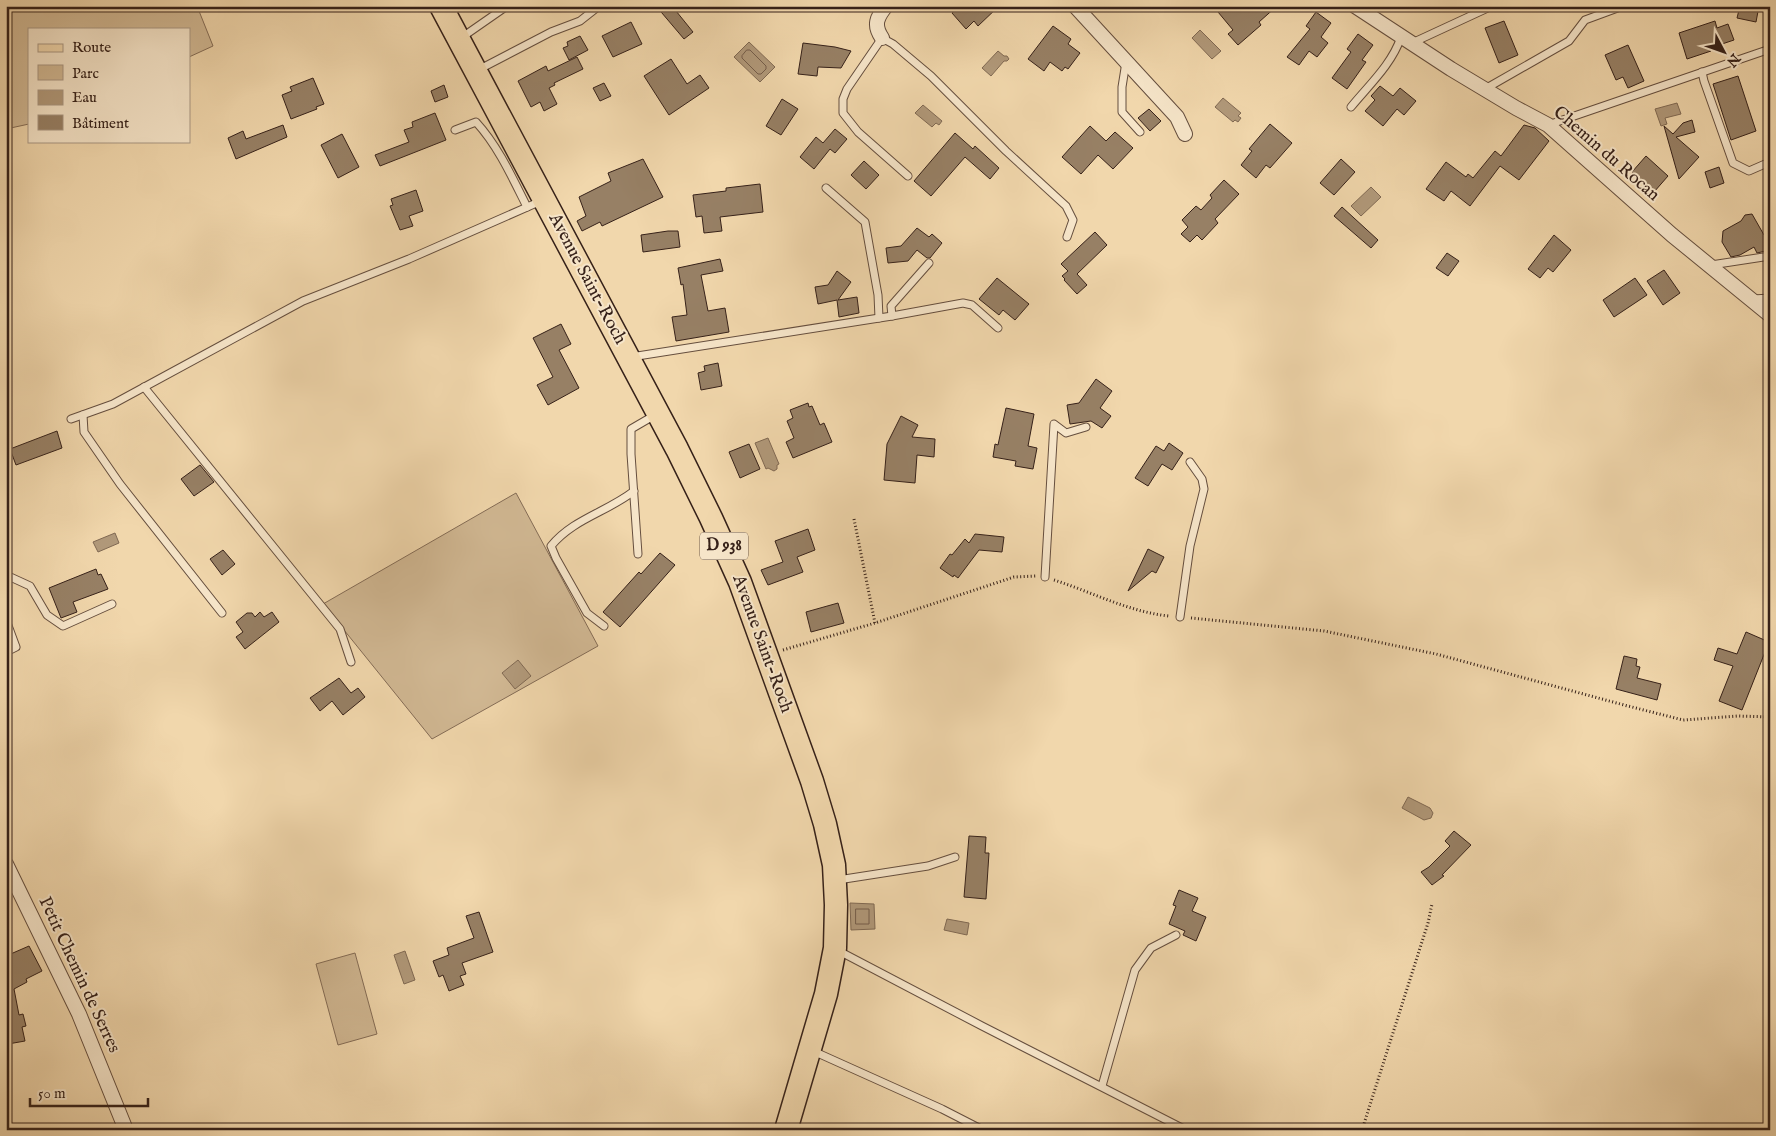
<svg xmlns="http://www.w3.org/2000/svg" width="1776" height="1136" font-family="'IM FELL English',serif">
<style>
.green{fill:#d1b893;stroke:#846c56}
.water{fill:#b1997a;stroke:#806953}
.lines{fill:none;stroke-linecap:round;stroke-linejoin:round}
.shore{stroke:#745d4a;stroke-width:1}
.building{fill:#978065;stroke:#362119}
.service-casing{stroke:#654e3e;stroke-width:9}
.minor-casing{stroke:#654e3e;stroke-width:16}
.primary-casing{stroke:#362119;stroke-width:25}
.path{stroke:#362119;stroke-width:3;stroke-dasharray:1 2.5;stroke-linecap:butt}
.service{stroke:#f6e5c9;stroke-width:7}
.minor{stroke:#f6e5c9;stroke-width:14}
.primary{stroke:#f1d7ac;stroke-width:22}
.labels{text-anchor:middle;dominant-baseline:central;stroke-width:4;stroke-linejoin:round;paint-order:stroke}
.shield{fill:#f6e5c9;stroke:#705c4e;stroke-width:1}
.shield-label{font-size:16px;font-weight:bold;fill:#362119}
.street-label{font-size:18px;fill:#362119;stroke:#f6e5c9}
</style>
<rect width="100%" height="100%" fill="#f1d7ac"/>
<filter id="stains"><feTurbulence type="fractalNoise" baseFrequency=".004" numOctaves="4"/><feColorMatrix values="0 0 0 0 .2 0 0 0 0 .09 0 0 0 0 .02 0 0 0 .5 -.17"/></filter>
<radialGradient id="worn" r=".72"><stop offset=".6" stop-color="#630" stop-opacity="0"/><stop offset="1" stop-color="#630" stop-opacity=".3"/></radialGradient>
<g class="green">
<path d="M6,6H197L213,46L189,57V29H29V124L6,129Z"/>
<path d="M516,493L598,646L432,739L323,604Z"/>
<path d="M355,953L377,1034L338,1045L316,964Z"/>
</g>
<g class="water">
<path d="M1200,30L1221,51L1212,59L1192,38Z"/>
<path d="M749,42L775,67L760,82L734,57Z"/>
<path d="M998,51L1004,56H1007L1009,59L1007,61H1004L991,76L982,68Z"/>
<path d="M1223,98L1241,113L1238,116L1241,118L1238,122L1235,120L1233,122L1215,107Z"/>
<path d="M1677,103L1681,114L1665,118L1667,124L1661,126L1655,109Z"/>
<path d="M923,105L942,121L939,125L936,123L932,127L915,113Z"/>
<path d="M1371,187L1381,197L1361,216L1351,206Z"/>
<path d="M768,438L779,464L777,465V469L774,471L768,468L766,469L755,443Z"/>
<path d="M115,533L119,543L98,552L93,542Z"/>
<path d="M518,660L531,676L515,689L502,673Z"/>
<path d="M1408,797L1430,808L1433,813L1431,818L1424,820L1402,808Z"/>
<path d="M850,903L874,904L875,929L851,930Z"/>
<path d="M947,919L969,923L967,935L944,930Z"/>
<path d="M405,951L415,980L404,984L394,955Z"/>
</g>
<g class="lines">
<g class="shore">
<path d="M747,50H750L766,66V69L761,74H758L742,58V56Z"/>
<rect x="856" y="909" width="13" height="15"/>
</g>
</g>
<g class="building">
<path d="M656,6H672L693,32L684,39Z"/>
<path d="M960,6H999L978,26L974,21L966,29L952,13Z"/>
<path d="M1213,6H1277L1259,22L1261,25L1238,45L1228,34L1233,30Z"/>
<path d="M1740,6H1759L1756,22L1737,18Z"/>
<path d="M1316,12L1331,23L1321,37L1328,43L1317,57L1309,51L1299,65L1287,57L1310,29L1306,26Z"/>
<path d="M1504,21L1518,55L1499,63L1485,28Z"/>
<path d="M1715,21L1717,28L1728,24L1734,40L1716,46L1711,51L1687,59L1679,33Z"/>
<path d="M631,22L642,44L613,57L602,36Z"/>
<path d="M1053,26L1071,39L1068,44L1080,53L1068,69L1065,67L1062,71L1050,62L1044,71L1028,59Z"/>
<path d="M1358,34L1373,45L1362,60L1366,62L1347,89L1332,78L1351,52L1347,49Z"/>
<path d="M580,36L588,50L569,60L563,48L568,46L567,42Z"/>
<path d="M803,43L835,47L851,51L841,68L818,67L817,76L798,74Z"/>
<path d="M1628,45L1644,81L1628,88L1623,77L1616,80L1605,55Z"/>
<path d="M577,57L583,69L554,83L555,85L549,88L557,104L544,111L540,102L531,107L518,81L546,66L548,71Z"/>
<path d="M671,59L687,84L700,75L709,88L669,115L644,76Z"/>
<path d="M1738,76L1756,131L1731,140L1713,84Z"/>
<path d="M313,78L324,104L316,107L317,109L291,119L282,95L292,91L290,87Z"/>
<path d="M604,83L611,96L600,101L593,88Z"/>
<path d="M444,85L448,97L435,102L431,91Z"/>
<path d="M1380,86L1393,96L1400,88L1416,101L1404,115L1397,109L1383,126L1365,111L1375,100L1371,96Z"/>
<path d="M782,99L798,109L781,135L766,126Z"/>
<path d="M1149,109L1161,121L1150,131L1138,118Z"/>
<path d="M435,113L446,140L380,166L375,155L409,142L404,130L413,127L412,122Z"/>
<path d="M1692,120L1695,132L1676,137L1699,157L1679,179L1664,126L1673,134L1683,123Z"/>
<path d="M1270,124L1292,143L1270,168L1266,165L1256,178L1241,165L1252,151L1249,149Z"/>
<path d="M283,125L287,137L236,159L228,138L243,131L246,139Z"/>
<path d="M1524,125L1535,128L1549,141L1519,180L1500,166L1470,206L1451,191L1444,201L1426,189L1446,162L1466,177L1468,174L1473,178L1495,151L1501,156Z"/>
<path d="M1090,126L1106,141L1115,132L1133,148L1113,169L1098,155L1081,174L1062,157Z"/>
<path d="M835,129L847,139L835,153L830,149L814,169L800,157L816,137L823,143Z"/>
<path d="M955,133L973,149L975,146L999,168L990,179L965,157L931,196L914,181Z"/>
<path d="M342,134L359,167L338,178L321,145Z"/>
<path d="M1646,156L1668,176L1654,192L1632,172Z"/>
<path d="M643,159L663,197L602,226L600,222L582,231L577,221L586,216L579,197L611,181L608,173Z"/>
<path d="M1341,159L1355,172L1334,195L1320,183Z"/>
<path d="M864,161L879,175L866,189L851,175Z"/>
<path d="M1719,167L1724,183L1710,188L1705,172Z"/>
<path d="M1224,180L1239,194L1215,219L1218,223L1202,240L1197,235L1190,242L1181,234L1188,227L1182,220L1196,206L1201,210L1212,198L1210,195Z"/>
<path d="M760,184L763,212L720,217L722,231L704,233L702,216L696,217L693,195L726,191V188Z"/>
<path d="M416,190L423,211L409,216L413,226L400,230L390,206L393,205L391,199Z"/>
<path d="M1342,207L1378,240L1371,248L1334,216Z"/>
<path d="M1752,214L1764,235L1770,232V250L1757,253L1754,247L1740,255L1731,257L1722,242L1723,231L1741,221L1745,215Z"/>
<path d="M917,228L929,237L932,234L942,243L930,258H927L917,250L908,261L888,263L886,248L901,246Z"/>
<path d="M668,231H678L680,247L643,252L641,235Z"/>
<path d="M1095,232L1107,245L1077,274L1087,285L1077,294L1064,280L1065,279L1062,276L1068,271L1061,264Z"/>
<path d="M1554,235L1571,250L1553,272L1548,268L1540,278L1528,269Z"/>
<path d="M1447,253L1459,261L1448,276L1436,268Z"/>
<path d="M720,259L723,271L701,275L708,311L725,308L729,332L676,341L672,317L687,315L683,284L681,285L678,268Z"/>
<path d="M1664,270L1680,293L1663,305L1647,281Z"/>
<path d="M837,271L851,282L838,300L857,297L859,313L839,317L837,300L818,304L815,287L828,285Z"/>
<path d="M997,278L1029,304L1015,320L1003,310L999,315L979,299Z"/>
<path d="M1635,278L1647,295L1614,317L1603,300Z"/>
<path d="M561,324L571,344L559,350L579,388L548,405L537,385L553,377L533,338Z"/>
<path d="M718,363L722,386L701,390L698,373L705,371L704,366Z"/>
<path d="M1096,379L1112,391L1100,408L1111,416L1102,428L1091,421L1070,424L1067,405L1079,403Z"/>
<path d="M808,403L809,407L812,406L820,425L824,423L832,442L793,458L786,442L794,438L787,421L793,418L790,410Z"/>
<path d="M1006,408L1034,414L1028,446L1037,448L1033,469L1015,466L1016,461L993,457L995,444L998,445Z"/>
<path d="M901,416L918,425L912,437L935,439L934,457L917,455L915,483L884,480L887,444Z"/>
<path d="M57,431L62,448L16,465L10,449Z"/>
<path d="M1169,443L1183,453L1172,470L1162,464L1148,486L1135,478L1156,446L1164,451Z"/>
<path d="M749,444L760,469L740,478L729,452Z"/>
<path d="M200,465L214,482L194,496L181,479Z"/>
<path d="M808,529L815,550L797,557L803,572L768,585L761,570L783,562L775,541Z"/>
<path d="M975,534L1004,537L1002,552L979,550L958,578L954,575L953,577L940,568L950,554L952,555L965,539L969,543Z"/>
<path d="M1148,549L1164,557L1156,573L1152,571L1128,591Z"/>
<path d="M223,550L235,564L222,575L210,559Z"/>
<path d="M660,553L675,565L620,627L603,612L639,572L641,574Z"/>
<path d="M96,569L98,575L101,574L108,589L73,602L77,612L61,618L49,588Z"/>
<path d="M838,603L844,623L811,632L806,612Z"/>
<path d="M260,612L264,617L272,612L279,622L245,649L236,637L243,632L236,622L247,613H252L255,617Z"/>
<path d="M1746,632L1769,642L1742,710L1719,701L1733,666L1714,660L1718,648L1737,654Z"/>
<path d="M1624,656L1637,659L1636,666L1640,667L1637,678L1661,684L1657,700L1616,689Z"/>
<path d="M339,678L351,693L358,688L365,697L343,715L332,701L320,711L310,698Z"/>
<path d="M1454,831L1471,845L1442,875L1444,876L1432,885L1421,872L1429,867L1450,846L1445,841Z"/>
<path d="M969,836L986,837L985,853H989L986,899L964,897Z"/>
<path d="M1179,890L1198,898L1192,911L1206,917L1196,941L1183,935L1185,931L1169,924L1176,906L1173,905Z"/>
<path d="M479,912L493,952L462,963L466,974L460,976L464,985L449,991L443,975L439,977L433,961L449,955L447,948L474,938L466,916Z"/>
<path d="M29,946L42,971L26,979L27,982L14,989L19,1015L23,1014L26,1026L22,1027L25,1041L8,1044V1042H6V956Z"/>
</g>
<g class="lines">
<g class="service-casing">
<g id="service">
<path d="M449,15L459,6"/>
<path d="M461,38L507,6"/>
<path d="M1412,43L1492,6"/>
<path d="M1126,62L1122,87V112L1140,132"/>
<path d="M478,70L551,32L580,21L599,6"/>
<path d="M1702,72L1704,81L1733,163L1749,171L1765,164"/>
<path d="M1485,89L1569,41L1585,20L1623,6"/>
<path d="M1351,107C1369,85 1392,64 1401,37"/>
<path d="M1548,125L1770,49"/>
<path d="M455,130L476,122C498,146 512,177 527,207"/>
<path d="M908,176L858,132L843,113V99L847,89L882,38L893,44L931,76L1006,151L1066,206L1073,220L1067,237"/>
<path d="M826,188L865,222L878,295L879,318"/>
<path d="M1711,265L1770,256"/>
<path d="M1753,299L1770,298"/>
<path d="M892,316L891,306L929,263"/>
<path d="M631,357L892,316L963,303L972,305L998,328"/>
<path d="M144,387L340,629L351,662"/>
<path d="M83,415L84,432L120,484L222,613"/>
<path d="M71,419L113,404L303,301L409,259L541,201"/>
<path d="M638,554L631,454V429L655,415"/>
<path d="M6,575L30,586L47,615L63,626L112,604"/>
<path d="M1045,577L1054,424L1066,433L1086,427"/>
<path d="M1180,617L1190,546L1204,489L1202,479L1190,462"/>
<path d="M6,620L16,647L6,652"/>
<path d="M604,626L587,613L556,558L551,546C573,519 607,512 634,491"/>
<path d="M838,880L928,866L955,857"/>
<path d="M837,950L982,1026L1186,1130"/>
<path d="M813,1051L942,1109L983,1130"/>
<path d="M1102,1086L1135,970L1151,948L1176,935"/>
</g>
</g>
<g class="minor-casing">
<g id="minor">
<path d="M1075,6L1177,117L1185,134"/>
<path d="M1355,6L1451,69L1516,108L1548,125L1672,235L1770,315"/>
<path d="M882,38C873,25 877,17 886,6"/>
<path d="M6,864L79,1014L126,1130"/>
</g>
</g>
<g class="primary-casing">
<path id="primary" d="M441,6L677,449L711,518L740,582L812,781L825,824L834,865L836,905L835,948L826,994L786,1130"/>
</g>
<g class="path">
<path d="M854,519L875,623"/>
<path d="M1054,580C1092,592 1129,612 1169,616"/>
<path d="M1191,618L1324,631L1436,654L1624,705L1683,720L1738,716L1770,717"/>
<path d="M783,650L875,623L1014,577L1036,576"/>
<path d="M1362,1130L1428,923L1432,904"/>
</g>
<use href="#service" class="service"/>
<use href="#minor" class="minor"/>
<use href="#primary" class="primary"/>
</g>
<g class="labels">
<rect class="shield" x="700" y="532.5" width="48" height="27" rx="4"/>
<g class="shield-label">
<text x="724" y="546">D 938</text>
</g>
<g class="street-label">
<text transform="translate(1606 154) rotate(41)">Chemin du Rocan</text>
<text transform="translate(587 279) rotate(62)">Avenue Saint-Roch</text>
<text transform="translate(762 644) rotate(70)">Avenue Saint-Roch</text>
<text transform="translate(79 975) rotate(65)">Petit Chemin de Serres</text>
</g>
</g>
<rect width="1776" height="1136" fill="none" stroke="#f1d7ac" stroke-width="25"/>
<rect x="8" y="8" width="1761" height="1121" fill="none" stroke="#362119" stroke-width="2.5"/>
<rect x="12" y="12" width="1751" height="1111" fill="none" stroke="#362119"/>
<rect x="28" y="28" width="162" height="115" fill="#f6e5c9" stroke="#a99783"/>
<rect x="38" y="44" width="25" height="8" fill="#f1d7ac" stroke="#a99783"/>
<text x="72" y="52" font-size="15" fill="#362119">Route</text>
<rect x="38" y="65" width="25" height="15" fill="#d1b893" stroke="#a99783"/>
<text x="72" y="78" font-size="15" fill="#362119">Parc</text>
<rect x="38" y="90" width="25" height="15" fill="#b1997a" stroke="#a99783"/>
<text x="72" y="102" font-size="15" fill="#362119">Eau</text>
<rect x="38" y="115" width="25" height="15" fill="#978065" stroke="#a99783"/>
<text x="72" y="128" font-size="15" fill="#362119">Bâtiment</text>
<g transform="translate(1724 52) rotate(131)" stroke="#f6e5c9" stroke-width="4" paint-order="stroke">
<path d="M0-4L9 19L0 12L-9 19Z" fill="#362119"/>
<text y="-8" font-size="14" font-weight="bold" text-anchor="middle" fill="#362119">N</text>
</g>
<path d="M30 1098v8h118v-8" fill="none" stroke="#362119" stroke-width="2.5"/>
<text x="38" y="1098" font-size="15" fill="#362119" stroke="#f6e5c9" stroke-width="4" paint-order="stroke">50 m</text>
<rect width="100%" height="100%" filter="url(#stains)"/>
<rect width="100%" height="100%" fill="url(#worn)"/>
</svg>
